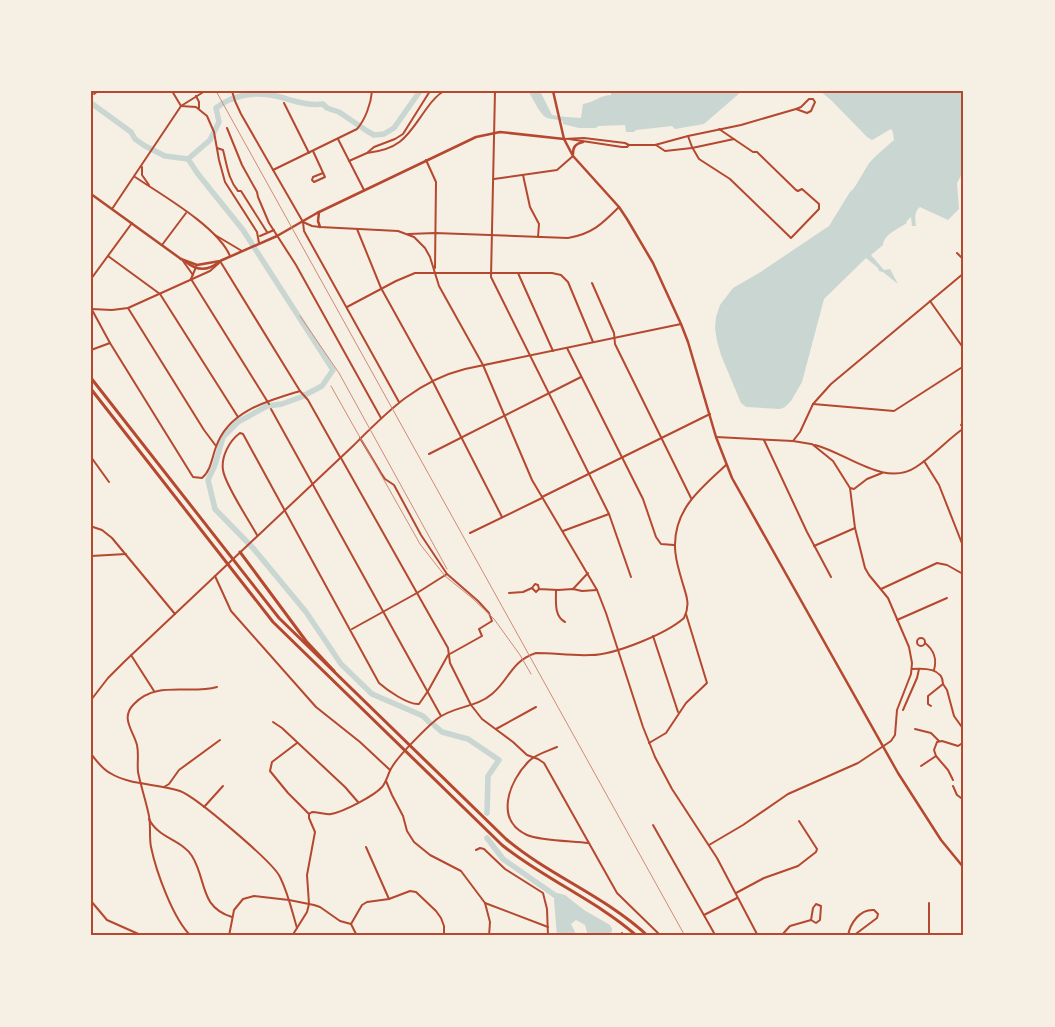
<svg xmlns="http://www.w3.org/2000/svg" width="1055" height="1027" font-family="'DM Sans',sans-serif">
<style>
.water{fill:#c9d6d2}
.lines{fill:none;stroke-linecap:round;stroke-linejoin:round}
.river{stroke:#c9d6d2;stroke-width:5.5}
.minor{stroke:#b5482f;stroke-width:2}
.tertiary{stroke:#b5482f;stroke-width:2}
.primary{stroke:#b5482f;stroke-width:2.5}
.motorway{stroke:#b5482f;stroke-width:3}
.rail{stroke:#cf8b77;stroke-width:1}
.neatline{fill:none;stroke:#b5482f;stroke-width:2}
</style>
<rect width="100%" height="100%" fill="#f6efe4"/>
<g class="water">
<path d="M528,91H540L552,115C562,117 571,117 581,118L583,104C595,102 598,96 611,95V91H742L704,124L675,129L672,126L636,130L634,132H626L625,125L598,126L596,128H579L563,124V121C558,120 552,119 547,118C540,115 533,98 528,91Z"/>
<path d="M820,91H964V170L957,183L959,209L948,220L920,207C914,211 915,219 916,226H912L911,217L906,222L907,223C898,229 884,234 883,245L871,255L884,270L890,269L898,284L883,272L879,271L878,268L866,258L824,299L802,382L791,401L785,407L780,409L746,407L741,403L721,355L717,341L715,328L716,317L720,305L733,288L759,273L829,226L850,192C856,188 864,170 870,162C877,154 886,147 894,140L893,132L891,129L872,140L867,137L832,101Z"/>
<path d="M557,893L565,895L584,910L610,925L612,929L611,936H585L587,932L585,925L576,920L571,924L577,936H557L554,900Z"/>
</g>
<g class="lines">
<g class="river">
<path d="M91,103L131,132L135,139L145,146L165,156L188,159L210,140L219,122L216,108C232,95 256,91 276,96C293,100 306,106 323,104L327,108L339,112L367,131L374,135L384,134L394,128L420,91"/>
<path d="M188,159L198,174L243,230L333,370L322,386L301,397L282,404L267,406L238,422L223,437L215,465L208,480L215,509L253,548L306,612L341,664L372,694L423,716L429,722"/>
<path d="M434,725L442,732L468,739L499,760L488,776L487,813"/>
<path d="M487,838L503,859L556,896L559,901"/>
</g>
<g class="minor">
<path d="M172,91L181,106"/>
<path d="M495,91L491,277L609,514L631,577"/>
<path d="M94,94L98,91"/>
<path d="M196,96L199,102V108"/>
<path d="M809,99H813L815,102L811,111L807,113L796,109L801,107Z"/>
<path d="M284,103L309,153"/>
<path d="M181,106L196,107L207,116L214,132L219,160L225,182L257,232L259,243"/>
<path d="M227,128L242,165L257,192L258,197L269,223L296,265L381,418"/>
<path d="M688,136L692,147L699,159L730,179L791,238L819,209V204L802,189L798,191L796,190L757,152H753L719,129"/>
<path d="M338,139L364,190"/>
<path d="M564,139L584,138L625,143L629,145H655L688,136L741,125L796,109"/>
<path d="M569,139L622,147H627L629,145"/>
<path d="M656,145L665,151L692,148L734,139"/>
<path d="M217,148L223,150C227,165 228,179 238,191H241L267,232"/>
<path d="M313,151L325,177L314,182L312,180L313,177L323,173"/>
<path d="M367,153C403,149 408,134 427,108C432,101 437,95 444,91"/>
<path d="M349,161L367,153L374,147L395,139L403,134L430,91"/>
<path d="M142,167V175L149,185"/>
<path d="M273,170L357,129C365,120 371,104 372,91"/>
<path d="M523,175L530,207L539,224L538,237"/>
<path d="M135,177C162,195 218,227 230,256"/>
<path d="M494,179L557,170L573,156"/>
<path d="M112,209L181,106L205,91"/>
<path d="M303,222L304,231L399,402"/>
<path d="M357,229L381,288L432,380L502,517"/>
<path d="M408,234L435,233L568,238C592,234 602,224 619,207"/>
<path d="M215,235L242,251"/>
<path d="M260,236L274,230"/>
<path d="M162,245L186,213"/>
<path d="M957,253L964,260"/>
<path d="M108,256L160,294L238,417"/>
<path d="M220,261L300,391L308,400L340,457"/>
<path d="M518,273L553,351"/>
<path d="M91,279L132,223"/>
<path d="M191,279L269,404"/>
<path d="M592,283L614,333L615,344L691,498"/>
<path d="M930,301L964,349"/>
<path d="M347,307L396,281L415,273H552L561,275L568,282L593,342"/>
<path d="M91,308L110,343L193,477L202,478C211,471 212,457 216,447C228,411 267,401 300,391"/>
<path d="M128,308L204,430L216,446"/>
<path d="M567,348L643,499L656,537L661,544L674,545"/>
<path d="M91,350L110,343"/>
<path d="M813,404L894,411L964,366"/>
<path d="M271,409L441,716"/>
<path d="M961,425L964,422"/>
<path d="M764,440L807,532L831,577"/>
<path d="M793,441L800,432L813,404L831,384L964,273"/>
<path d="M429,454L581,377"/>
<path d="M91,457L109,482"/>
<path d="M924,461L939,485L963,546"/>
<path d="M850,488L854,489L867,479L882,473"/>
<path d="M93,527L102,530L112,538L175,614"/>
<path d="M563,531L609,514"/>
<path d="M470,533L542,498"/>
<path d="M257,535C249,520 225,485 223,470C221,457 229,441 240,433L243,434L379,683C387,690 408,705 419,704L428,691L448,655L482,636L479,629L492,621L489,613L478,601L447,574L421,535L394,485L385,479L381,473L360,438"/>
<path d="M814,546L855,528"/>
<path d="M91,556L126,554"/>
<path d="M215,576L231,611L316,707L360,742L390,770"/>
<path d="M539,589L536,592L532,588L535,584L538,585L539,589L558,590L573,589L582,591L597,590"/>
<path d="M573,589L588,573"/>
<path d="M881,589L937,563L947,565L963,574"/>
<path d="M556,590C556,602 554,616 565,622"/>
<path d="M509,593L523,592L532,588"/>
<path d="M897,620L947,598"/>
<path d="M352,629L417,593L447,574"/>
<path d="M653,636L678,712"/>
<circle cx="921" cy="642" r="4"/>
<path d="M925,643C934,650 937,660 934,670"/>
<path d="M131,655L154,691"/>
<path d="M912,669C924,668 943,668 943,684L928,696V704L931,706"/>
<path d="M943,684L947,690L954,716L964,730"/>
<path d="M903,710L917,678L919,669"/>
<path d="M273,722L282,728L345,787L358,802"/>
<path d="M496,729L536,707"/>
<path d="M915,729L931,733L939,741"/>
<path d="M297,743L272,762L270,771L288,793L309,814"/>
<path d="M649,743L666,733L686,703L707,683L686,614"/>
<path d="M557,747C548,751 536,754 529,761C509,781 494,820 527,835C541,841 572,841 588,843"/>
<path d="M91,754C97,761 102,769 110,773C131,786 157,783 180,791C196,797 273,862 280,877C288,893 292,911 297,928"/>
<path d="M936,756L934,750L937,742L942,741L958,746L964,742"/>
<path d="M936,756L948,770L953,780"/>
<path d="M921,766L936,756"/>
<path d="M386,781L392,795L403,816L407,831L414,842L430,855L461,871L485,903L490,922L489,936"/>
<path d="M953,786L957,795L964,800"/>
<path d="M164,787L169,784L179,770L220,740"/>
<path d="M204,807L223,786"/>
<path d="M149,819C158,838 182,840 192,856C207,880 199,907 232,917"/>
<path d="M653,825L714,933"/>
<path d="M366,847L389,899"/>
<path d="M476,850L480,848L484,849L505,869L543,893L547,909L548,936"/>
<path d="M736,893L764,878L798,866L816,852L817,849L799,821"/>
<path d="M91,901L107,920L143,936"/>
<path d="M485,903L548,927"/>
<path d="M929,903V936"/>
<path d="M816,904L821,906L820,920L816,923L811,920L813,908Z"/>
<path d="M704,915L737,898"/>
<path d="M351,924L362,905L367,902L389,899L410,891L416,892L436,911L441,918L444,926V936"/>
<path d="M191,936C173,919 156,871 151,847C149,837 151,826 149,816C146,801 141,787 138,772C137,763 139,754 137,745C133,730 120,718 134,704C157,680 188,695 217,687"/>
<path d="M229,936L234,910L243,899L254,896L289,900L314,905L320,907L340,921L351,924L357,936"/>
<path d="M622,936V933"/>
<path d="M781,936L790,926L811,920"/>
<path d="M848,936C850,923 860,909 874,910L878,914L877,918L853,936"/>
</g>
<g class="tertiary">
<path d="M232,91L235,101L241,114L303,222L312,226L320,227L398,231L414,237L425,248L430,257L439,286L483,365L532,480L597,590L606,613L643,727L655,757L672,789L717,858L758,936"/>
<path d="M426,160L436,182L435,268"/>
<path d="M183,261L193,275"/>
<path d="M191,279L196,267"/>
<path d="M91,309L112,310L128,308L210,271L219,263"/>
<path d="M716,437L793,441L811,444"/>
<path d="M815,445C847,453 885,488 916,467C933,456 947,440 964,428"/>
<path d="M341,458L448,648L450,663L471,705L482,719L513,742L527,755L538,759L544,763L617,893L661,936"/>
<path d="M542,497L710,414"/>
<path d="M91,700L108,678L124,662L354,445C387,412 417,381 465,369L681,324"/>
<path d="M709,845L743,825L788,794L858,763L891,741L895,735L897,710L911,674L912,663L909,647L888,598L869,575L865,568L855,528L850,488L833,461L812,444"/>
<path d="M292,936L307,912L309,904L307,875L315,832L309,818V814L312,812C318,812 325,815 331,814C343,812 374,796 382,787C387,781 388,773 392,767C399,755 426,728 437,719C453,706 476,708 492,694C510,679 511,661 536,653C554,653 572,656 591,655C614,655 666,634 684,618C691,604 686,595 682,581C679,570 675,559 675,547C674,509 701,488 726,465"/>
</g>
<g class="primary">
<path d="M553,91L564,139L573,156L619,207L627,219L653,263L681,324L688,342L716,437L732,478L898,773L941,840L964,868"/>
<path d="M573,154C573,147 575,144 583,142"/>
<path d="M91,194L181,259"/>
<path d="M319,212L318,221L320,227"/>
<path d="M181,259L197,265L220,261L277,236L317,213L476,137L500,132L564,139"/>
<path d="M186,262C197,271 208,271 219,262"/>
</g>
<g class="motorway">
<path d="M91,378L279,618L506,839C550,876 605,896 648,936"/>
<path d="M91,389L273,622L502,845C544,879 596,900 637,936"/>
<path d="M240,552L306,641L334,671"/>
</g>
<g class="rail">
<path d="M216,91L685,936"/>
<path d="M300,316L339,373L447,569"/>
<path d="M331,386L420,544L445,576L472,598L494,619L520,655L531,674"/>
</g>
</g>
<rect width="1055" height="1027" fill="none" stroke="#f6efe4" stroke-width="185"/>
<rect x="92" y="92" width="870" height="842" class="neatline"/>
</svg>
